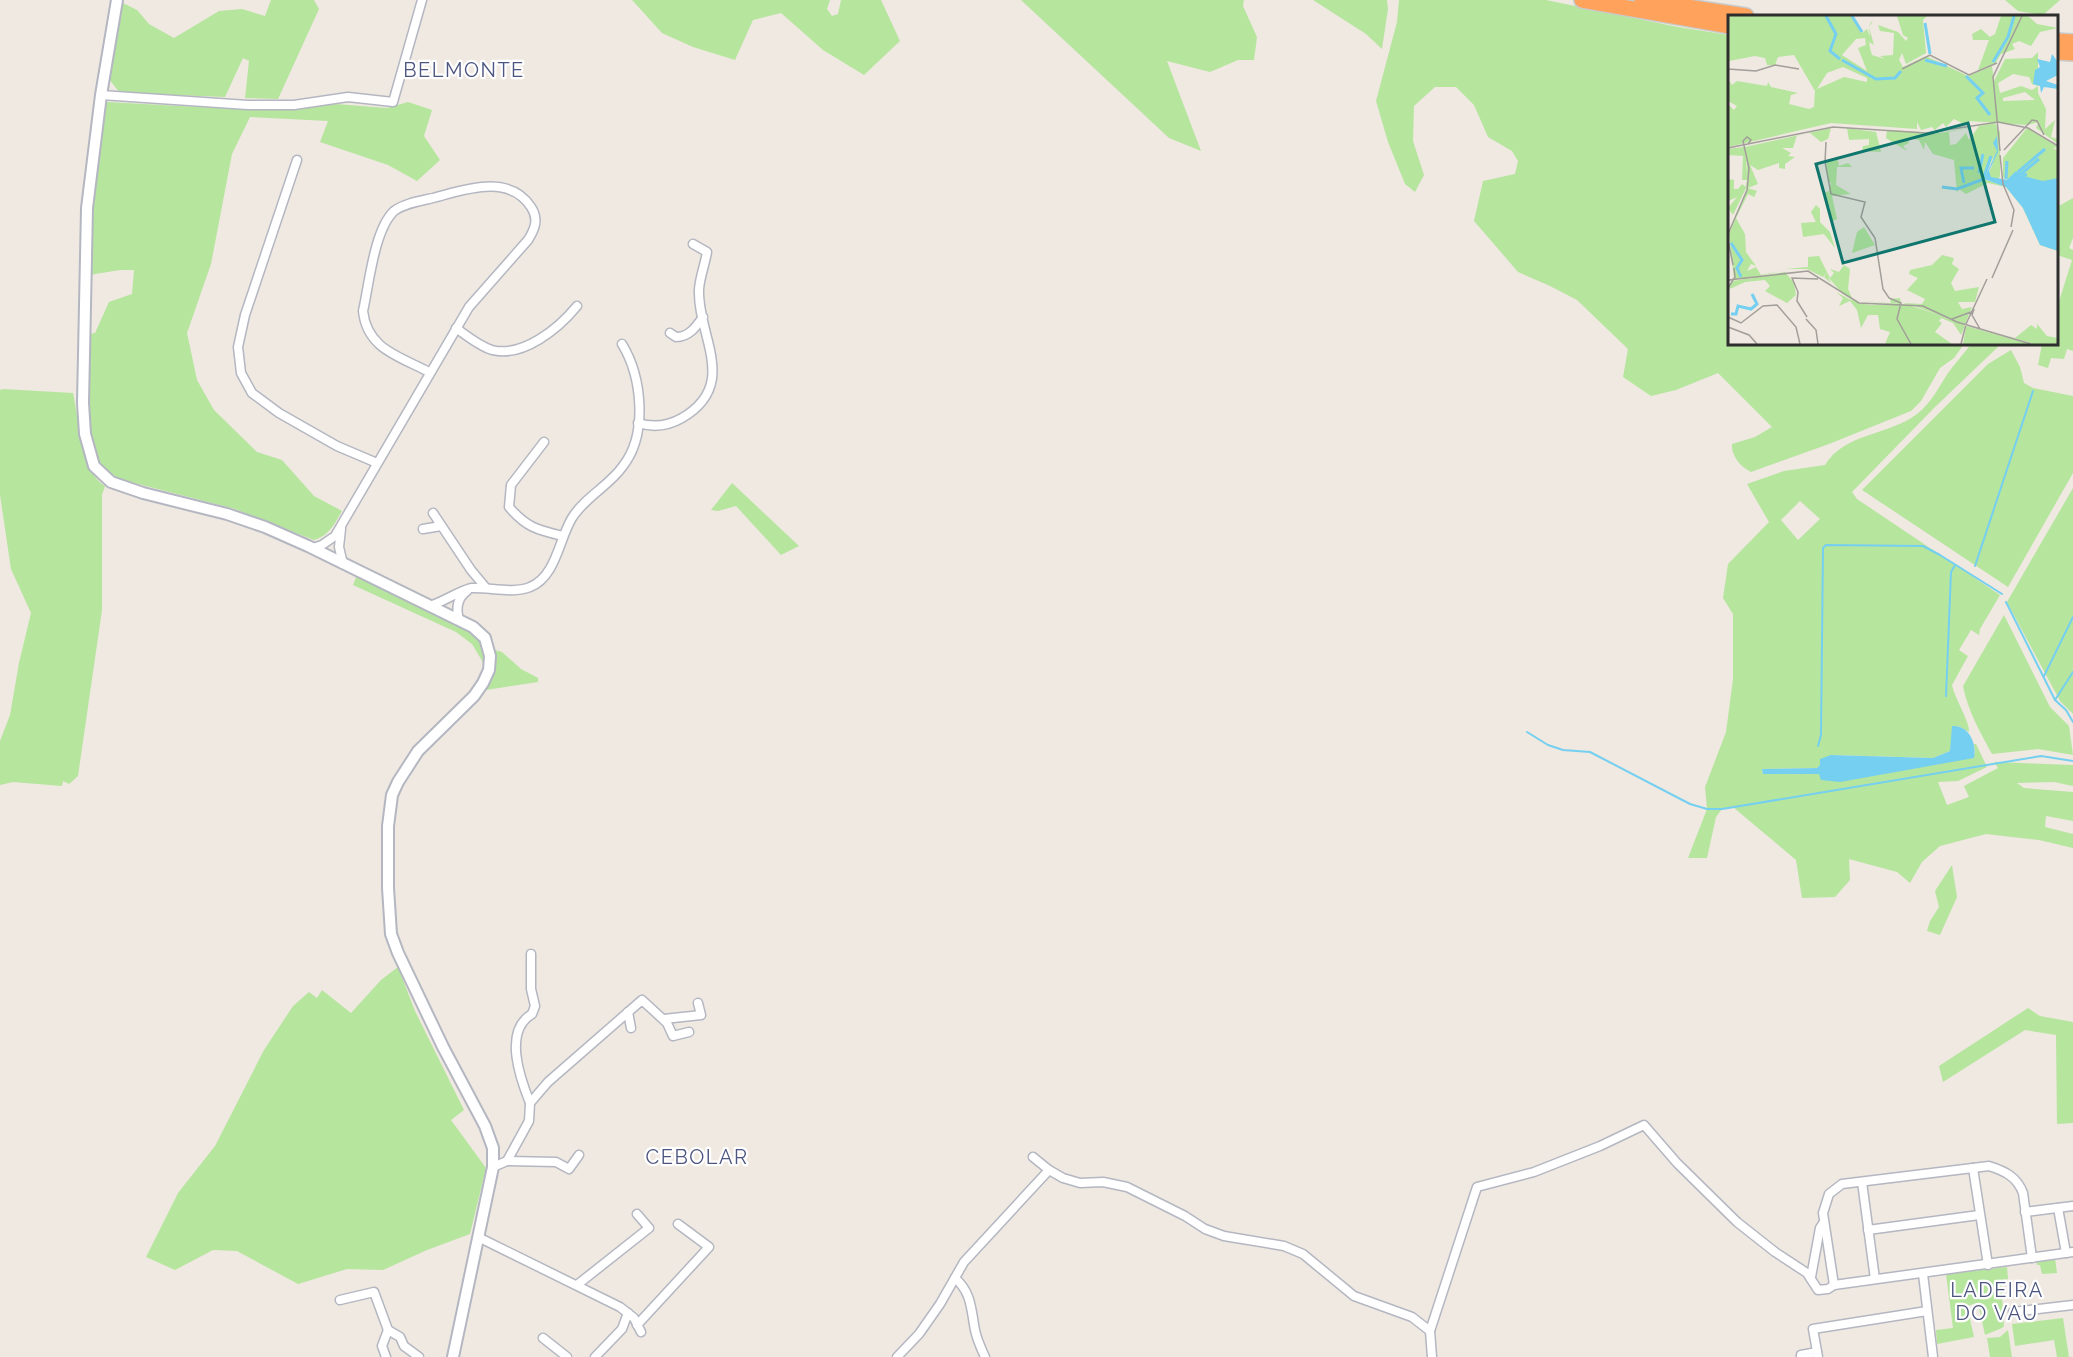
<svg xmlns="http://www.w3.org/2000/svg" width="2073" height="1357" font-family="Raleway,sans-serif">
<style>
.green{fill:#b6e59e;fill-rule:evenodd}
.water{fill:#75cff0}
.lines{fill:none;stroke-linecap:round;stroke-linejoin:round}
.stream{stroke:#75cff0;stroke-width:2}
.minor-casing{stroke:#b4b7c1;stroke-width:11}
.tertiary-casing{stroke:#b4b7c1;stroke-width:14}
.motorway-casing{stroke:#c9c9c9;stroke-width:18}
.minor{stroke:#fff;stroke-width:8}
.tertiary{stroke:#fff;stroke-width:10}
.motorway{stroke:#ffa35c;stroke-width:15}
.labels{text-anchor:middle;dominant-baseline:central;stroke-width:4.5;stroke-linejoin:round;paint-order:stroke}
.neighbourhood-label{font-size:20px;letter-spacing:1.5px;fill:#4d5680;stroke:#fff}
.inset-river{fill:none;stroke:#75cff0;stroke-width:3}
.inset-road{fill:none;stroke:#a29e99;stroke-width:1.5}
.view{fill:#0f766e;fill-opacity:0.15;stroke:#0f766e;stroke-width:3}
.inset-edge{fill:none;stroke:#2e2e2e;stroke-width:3}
</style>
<rect width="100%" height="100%" fill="#efe9e1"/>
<g class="green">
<path d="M271,0H314L319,9L278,99L245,98L249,61L243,58L225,97L120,93L109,79L119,6L123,3L137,10L149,24L174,38L219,11L242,9L265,16Z"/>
<path d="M632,0H830L827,9L832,16L838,14L841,0H881L900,41L864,75L823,50L781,13L753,20L735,60L693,47L662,33Z"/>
<path d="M1021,0H1244L1243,6L1257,37L1254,60H1238L1210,72L1167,61L1201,151L1169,138Z"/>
<path d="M1313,0H1387L1388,9L1382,49L1366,34Z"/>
<path d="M1399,0H1546L1678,27L1729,35L1730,344H1964L1954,358L1940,368L1921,401L1911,411L1829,444L1751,472C1741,467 1731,456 1732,444L1755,437L1772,427L1718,373L1676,390L1651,396L1623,377L1628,349L1577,300L1550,286L1518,272L1474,221L1483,181L1515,174L1518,161L1512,151L1488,137L1474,105L1456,87H1435L1414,106L1413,141L1424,175L1415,192L1405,184L1388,142L1376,101L1397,22Z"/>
<path d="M2005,0H2060L2043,15L2018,11Z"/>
<path d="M107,102L236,109H290L336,104L387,108L408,102L432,110L424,136L440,160L417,181L388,165L320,142L328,121L250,117L232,154L211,264L187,333L197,380L214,410L257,452L282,460L314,496L342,511C335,523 329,536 314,540L235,509L119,479L100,465L91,439L87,396L89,334L95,333L109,302L132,294L134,270H120L89,275L96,158L102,107Z"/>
<path d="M2073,198V238L2069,248L2073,250V351L2067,349L2064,359L2051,358L2048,368L2038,365L2042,344H2056L2057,308L2072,260L2057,255V207Z"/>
<path d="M1971,344H2001L1935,407L1852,492L1857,499L2000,595L1980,629L1979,635L1971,630L1959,650L1968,656L1952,685C1955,699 1970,722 1969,732L1958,726L1950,751L1933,758L1831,755L1817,768L1762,769L1763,774H1819L1975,754L1974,744H1976L1987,767L1958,781L1938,782L1947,805L1969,797L1964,786L1998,768L1994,762L2073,765V786L2054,782L2017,783L2024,788L2073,792V821L2046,816L2045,827L2073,834V848L2039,840L1986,834L1940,846L1922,862L1910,883L1897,872L1849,859L1850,880L1835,897L1802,898L1796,860L1733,807L1722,809L1716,817L1707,858H1688L1707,809L1705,787L1726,732L1733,679V614L1723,598L1728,564L1769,522L1747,484L1784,471L1825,465C1844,433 1890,435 1917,414C1931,403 1939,387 1948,373C1955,363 1964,354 1971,344ZM1800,501L1820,519L1798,540L1781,520Z"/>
<path d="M2011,350L2020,367L2024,383L2033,388L2073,396V473L2008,587L1862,490L1988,364Z"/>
<path d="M3,389L73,393C79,419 81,472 105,486L102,495V610L78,776L69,784L63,781L62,786L13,782L0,785V741L10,715L19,663L31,613L11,569L0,495V390Z"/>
<path d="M732,483L799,546L781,555L736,506L718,511L711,510Z"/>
<path d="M2073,488V714L2060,701L2007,602Z"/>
<path d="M357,575C383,587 466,619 480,638C487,647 486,654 484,664L472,644L456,632L353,585Z"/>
<path d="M2004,615L2050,707L2069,726L2073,755L2038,749L1992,754C1980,732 1968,711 1963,686Z"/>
<path d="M495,650L502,652L521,669L538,678V682L486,690L496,665Z"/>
<path d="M1952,865L1957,897L1940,935L1927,931L1930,921L1939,907L1935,891Z"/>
<path d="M398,967L415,1011L464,1110L451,1120L486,1168L470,1234L427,1250L383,1270L347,1269L298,1284L237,1251L213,1250L175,1270L146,1257L178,1193L215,1146L264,1050L293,1006L309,992L317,998L322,990L351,1013L381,980Z"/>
<path d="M2028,1008L2040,1016L2073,1022V1123L2057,1124L2056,1035L2025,1030L1943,1082L1939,1066Z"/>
<path d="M2055,1258L2057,1273L2042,1274L2040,1265H2037L2036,1260Z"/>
<path d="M2007,1267L2008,1279L2001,1280L2004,1326L2002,1328L1985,1335L1978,1303L1967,1306L1974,1337L1937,1344L1936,1330L1953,1328L1946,1274Z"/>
<path d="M2063,1318L2069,1357H2057L2054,1340L2015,1346L2012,1324Z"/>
<path d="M2008,1330L2012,1357H1990L1987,1338L2000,1337Z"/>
</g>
<path class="water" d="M1952,726C1969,725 1977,743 1974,758L1840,782L1821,780L1819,774H1763L1762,769L1817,768L1820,765V759L1831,755L1933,758L1950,751Z"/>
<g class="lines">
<g class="stream">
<path d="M1975,566L2033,391"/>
<path d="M2006,602L2055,700L2066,710L2073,722"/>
<path d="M2044,676L2073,617"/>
<path d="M1946,696L1951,572L1955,565"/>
<path d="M2055,700L2073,672"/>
<path d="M1527,732L1548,745L1563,750L1590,752L1690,804L1707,809H1722L2041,756L2073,761"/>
<path d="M1818,746L1821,735L1823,548L1826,545L1923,546L1940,555L2002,594"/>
</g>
<g class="minor-casing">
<g id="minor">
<path d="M101,95L248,105H294L348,97L393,102L422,0"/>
<path d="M297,160L245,315L238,347L241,373L252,393L279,413L337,446L377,463"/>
<path d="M456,328C467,336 479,346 492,350C523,358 559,328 577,306"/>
<path d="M670,333L676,337C689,337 696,327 703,317"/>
<path d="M638,423C654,428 668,426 682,418C740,384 697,336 699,289C700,277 705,264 707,252L693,244"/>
<path d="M544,442L511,485L509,507C526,527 537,530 563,536"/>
<path d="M433,513L471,570L486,588"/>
<path d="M341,529L339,547L343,564"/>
<path d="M423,529L441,526"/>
<path d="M313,548L322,545L335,536L469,307L528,240C535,229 539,219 531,207C509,173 464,190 433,198C420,201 405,203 394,211C374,230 369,285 363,311C367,349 399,356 429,372"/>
<path d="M429,606C444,602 456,592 471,588C489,587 513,594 530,587C556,577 559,539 572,518C585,497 609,486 623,466C648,434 642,377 622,344"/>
<path d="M459,620C456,609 457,598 467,591"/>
<path d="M628,1012L631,1028"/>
<path d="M664,1019L701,1015L698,1003"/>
<path d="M530,1103C520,1078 503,1031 532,1014L535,1006L531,989V954"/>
<path d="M507,1161L556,1162L569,1169L579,1155"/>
<path d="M493,1167L507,1161L529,1121L530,1103L548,1082L642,1000L667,1023L673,1036L689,1032"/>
<path d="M1973,1168L1988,1265"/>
<path d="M1049,1170L1063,1178L1080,1183L1103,1182L1127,1187L1185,1216L1205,1229L1224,1236L1284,1246L1303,1254L1354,1296L1412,1317L1430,1331L1432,1357"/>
<path d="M1862,1182L1875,1279"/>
<path d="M2058,1208L2066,1253"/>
<path d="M2025,1212L2073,1206"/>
<path d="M1868,1230L1979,1215"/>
<path d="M478,1237L620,1307L634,1318L641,1332"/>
<path d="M1923,1274L1933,1357"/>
<path d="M1811,1277L1820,1228L1824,1222"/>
<path d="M955,1278C972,1293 971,1310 975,1330C977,1340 981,1348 985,1357"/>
<path d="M577,1285L649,1228L637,1214"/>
<path d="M1834,1285L1823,1213L1829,1194L1842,1184L1989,1166C2005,1171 2017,1177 2023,1193L2032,1258"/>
<path d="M340,1300L374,1292L388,1330L400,1337L404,1346L419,1357"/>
<path d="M2013,1312L2073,1305"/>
<path d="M637,1325L709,1247L678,1224"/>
<path d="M1430,1331L1477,1187L1534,1172L1600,1146L1644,1125L1677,1163L1737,1222L1775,1252L1807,1273L1818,1290L1828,1289L1834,1285C1913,1274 1993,1263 2073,1252"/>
<path d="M543,1338L567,1357"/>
<path d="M386,1357L382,1346L388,1330"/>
<path d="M595,1357L622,1329L628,1313"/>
<path d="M897,1357L919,1334L940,1304L964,1262L1049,1170L1033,1157"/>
<path d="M1801,1357V1355L1817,1352"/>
<path d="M1818,1357L1813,1329L1927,1311"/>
</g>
</g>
<g class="tertiary-casing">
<path id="tertiary" d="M117,0L101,95L87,208L83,403L85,434L94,466L111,482L143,493L227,514L265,527L308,546L473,627L485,638L490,656L489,670L483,683L474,696L418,751L398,782L392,795L388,826V888L391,934L398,953L443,1047L485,1126L493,1148V1167L453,1357"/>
</g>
<g class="motorway-casing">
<g id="motorway">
<path d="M1582,0L1730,26"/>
<path d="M1642,0L1746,16"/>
<path d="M2056,41L2073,42"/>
<path d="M2056,52L2073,53"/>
</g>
</g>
<use href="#minor" class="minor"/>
<use href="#tertiary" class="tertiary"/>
<use href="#motorway" class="motorway"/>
</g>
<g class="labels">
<g class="neighbourhood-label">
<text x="464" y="70">BELMONTE</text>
<text x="697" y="1157">CEBOLAR</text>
<text x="1997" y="1290">LADEIRA<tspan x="1997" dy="23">DO VAU</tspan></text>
</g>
</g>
<g transform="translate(1728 15)">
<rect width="330" height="330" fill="#efe9e1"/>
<path d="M0,1H124L134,18L139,14L142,22L141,12L143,7L145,6L141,12L146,30L141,27L142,33L144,40L157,44L152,41L165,40L166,18L152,16L150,10L170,17L178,26L180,23L175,20L169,1H199L195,5L198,38L178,49L174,38L171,45L175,52L198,41L240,61L264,51L266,66L277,44L304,43L310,37V78L318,94L317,114L327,105L323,122L330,124V129L308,113L311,107L299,110L241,106L238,110L226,104L218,112L215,108L207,115L204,112L193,115L189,107V114L103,108L0,132V89L6,95L9,91L0,86V64L4,70L9,66L39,71L40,67L43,72L70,78L63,80L61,89L81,94L86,92L87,76L66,40L50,42L47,50H39L37,43L27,41L1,46ZM137,23L138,30L130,33L139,56L114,40L128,24ZM115,52L139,63V67L116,62L89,74L99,58ZM285,59L301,62L304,69L310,71L304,75L293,71L272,78L270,68ZM297,77L307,85L275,86V83ZM273,1H300L309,9L330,13L312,17L303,31L291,26L284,29L287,34L273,39L267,49L250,55L261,25H245L244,19L253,14L262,22L267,19ZM267,108L272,117V161L270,165L258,163L264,151L266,141L257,160V164L260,166H281L275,162V143L299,113L330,132L325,133L330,136V204L325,212L330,208V236L312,230L295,193L278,172L260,168L238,179L231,174L229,178L226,145L205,139L197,127L196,135L191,125L179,123L181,128L175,131L179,136L158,123L159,115L212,118ZM251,111L241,125L238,118L228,129L222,130L221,117ZM103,113L100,124L93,127L82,118L69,120L65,133H54L63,138L60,141L67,142L57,149V154L51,153V148L30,155L22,150L30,169L20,173L29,176L26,182L20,179L8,203L17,219L18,237L28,251L23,249L19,256L28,252L33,260L53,256L21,264H6L1,219L20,172L17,132ZM119,113L148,117L153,137L134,136L135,131L141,130V124L121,125ZM16,132L19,150V171L5,200L0,193L9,182L0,186V164L6,165V174H10L14,169L18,172L19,165H14L15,141L0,140V134ZM109,140L111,151L120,148L124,152H109L108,170L123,179L104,181L109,204L103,207L102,193L95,178L101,176L103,167H100L98,147L108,145ZM88,190L92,194V207L102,217L107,233L96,219L75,222L73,208L88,207L83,197ZM136,212L147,230L124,238L129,217ZM214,240L226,243L224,249L231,254L223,268L227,276L251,272L247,287H230L234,294L244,292L237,309L175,288L194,289L197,284L179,275L190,263L181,259L182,255L204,250ZM91,241L102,263L106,258L102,254L111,257L116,250L122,254L120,274L125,285L163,289L162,284L172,283L173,289L143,290L131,288L123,284L115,279L100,262L103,268L96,262L99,257L95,262L79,254H57L80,252V242ZM57,257L66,268L68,280L59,288L37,276L42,271L37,265L17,267L4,273L0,274L5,266ZM108,277L123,285L184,290L237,310L233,320L225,308L213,303L211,306L214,308L207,317L224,329H157L162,317L152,314L150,300H140L133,313L129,295L122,286L111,291L115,283ZM309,309L319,321L330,323V329H306L272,319L287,323L303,310L309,314ZM238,311L302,329H235Z" fill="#b6e59e" fill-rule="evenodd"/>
<path d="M324,39L330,47V60L318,66L330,70V74L316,72L313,78L312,71L305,69L307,55L312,52L309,44L322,47ZM269,121L270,137L261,156L263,162L280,165L288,159L315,166L330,163V236L312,230L295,193L278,172L256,164L269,136L265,128Z" fill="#75cff0"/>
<path class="inset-river" d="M98,1L108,19L102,36L112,44M124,1L134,17M197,8L202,39M114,45L148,64L167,63L173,56M197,45L219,51M265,47L280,22L286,1M238,61L255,78L249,83L262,100M290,157L317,134M251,158L255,139M293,159L311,144M256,162L263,141M278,164L279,146M280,166L288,158L299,160M236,168L233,153H246M214,172L229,174L256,164M3,228L14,245L9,253L13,262M3,299H8L10,291L23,294L29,289L24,279"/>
<path class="inset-road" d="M0,54L28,56L47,50L71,54M174,54L202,40L241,60L269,48M98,127L97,147L103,179L137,187L133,202L147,223L155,274L161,283L173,288L169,304L183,329M0,133L105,112L198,118L270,107L300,113L330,131M276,135L304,105L309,106L316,120M272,136L265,62L294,1M272,140L275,169L286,195L283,212M0,219L19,175L21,153L15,126L19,122L23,125L20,129M0,225L5,250M264,263L285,215M0,265L80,256L131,288L195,291L229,307L303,329M0,273L7,262L6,253M246,294L244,300L252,314M0,302L13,308L35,291L49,290L68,312L72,329M79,302L69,286L70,277L64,263L90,264M78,304L88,315L90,329M224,304L243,297M0,312L21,320L29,329M233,329L238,309L259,264"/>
<path class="view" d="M240,108L267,207L115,248L88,149Z"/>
<rect width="330" height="330" class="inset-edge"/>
</g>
</svg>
